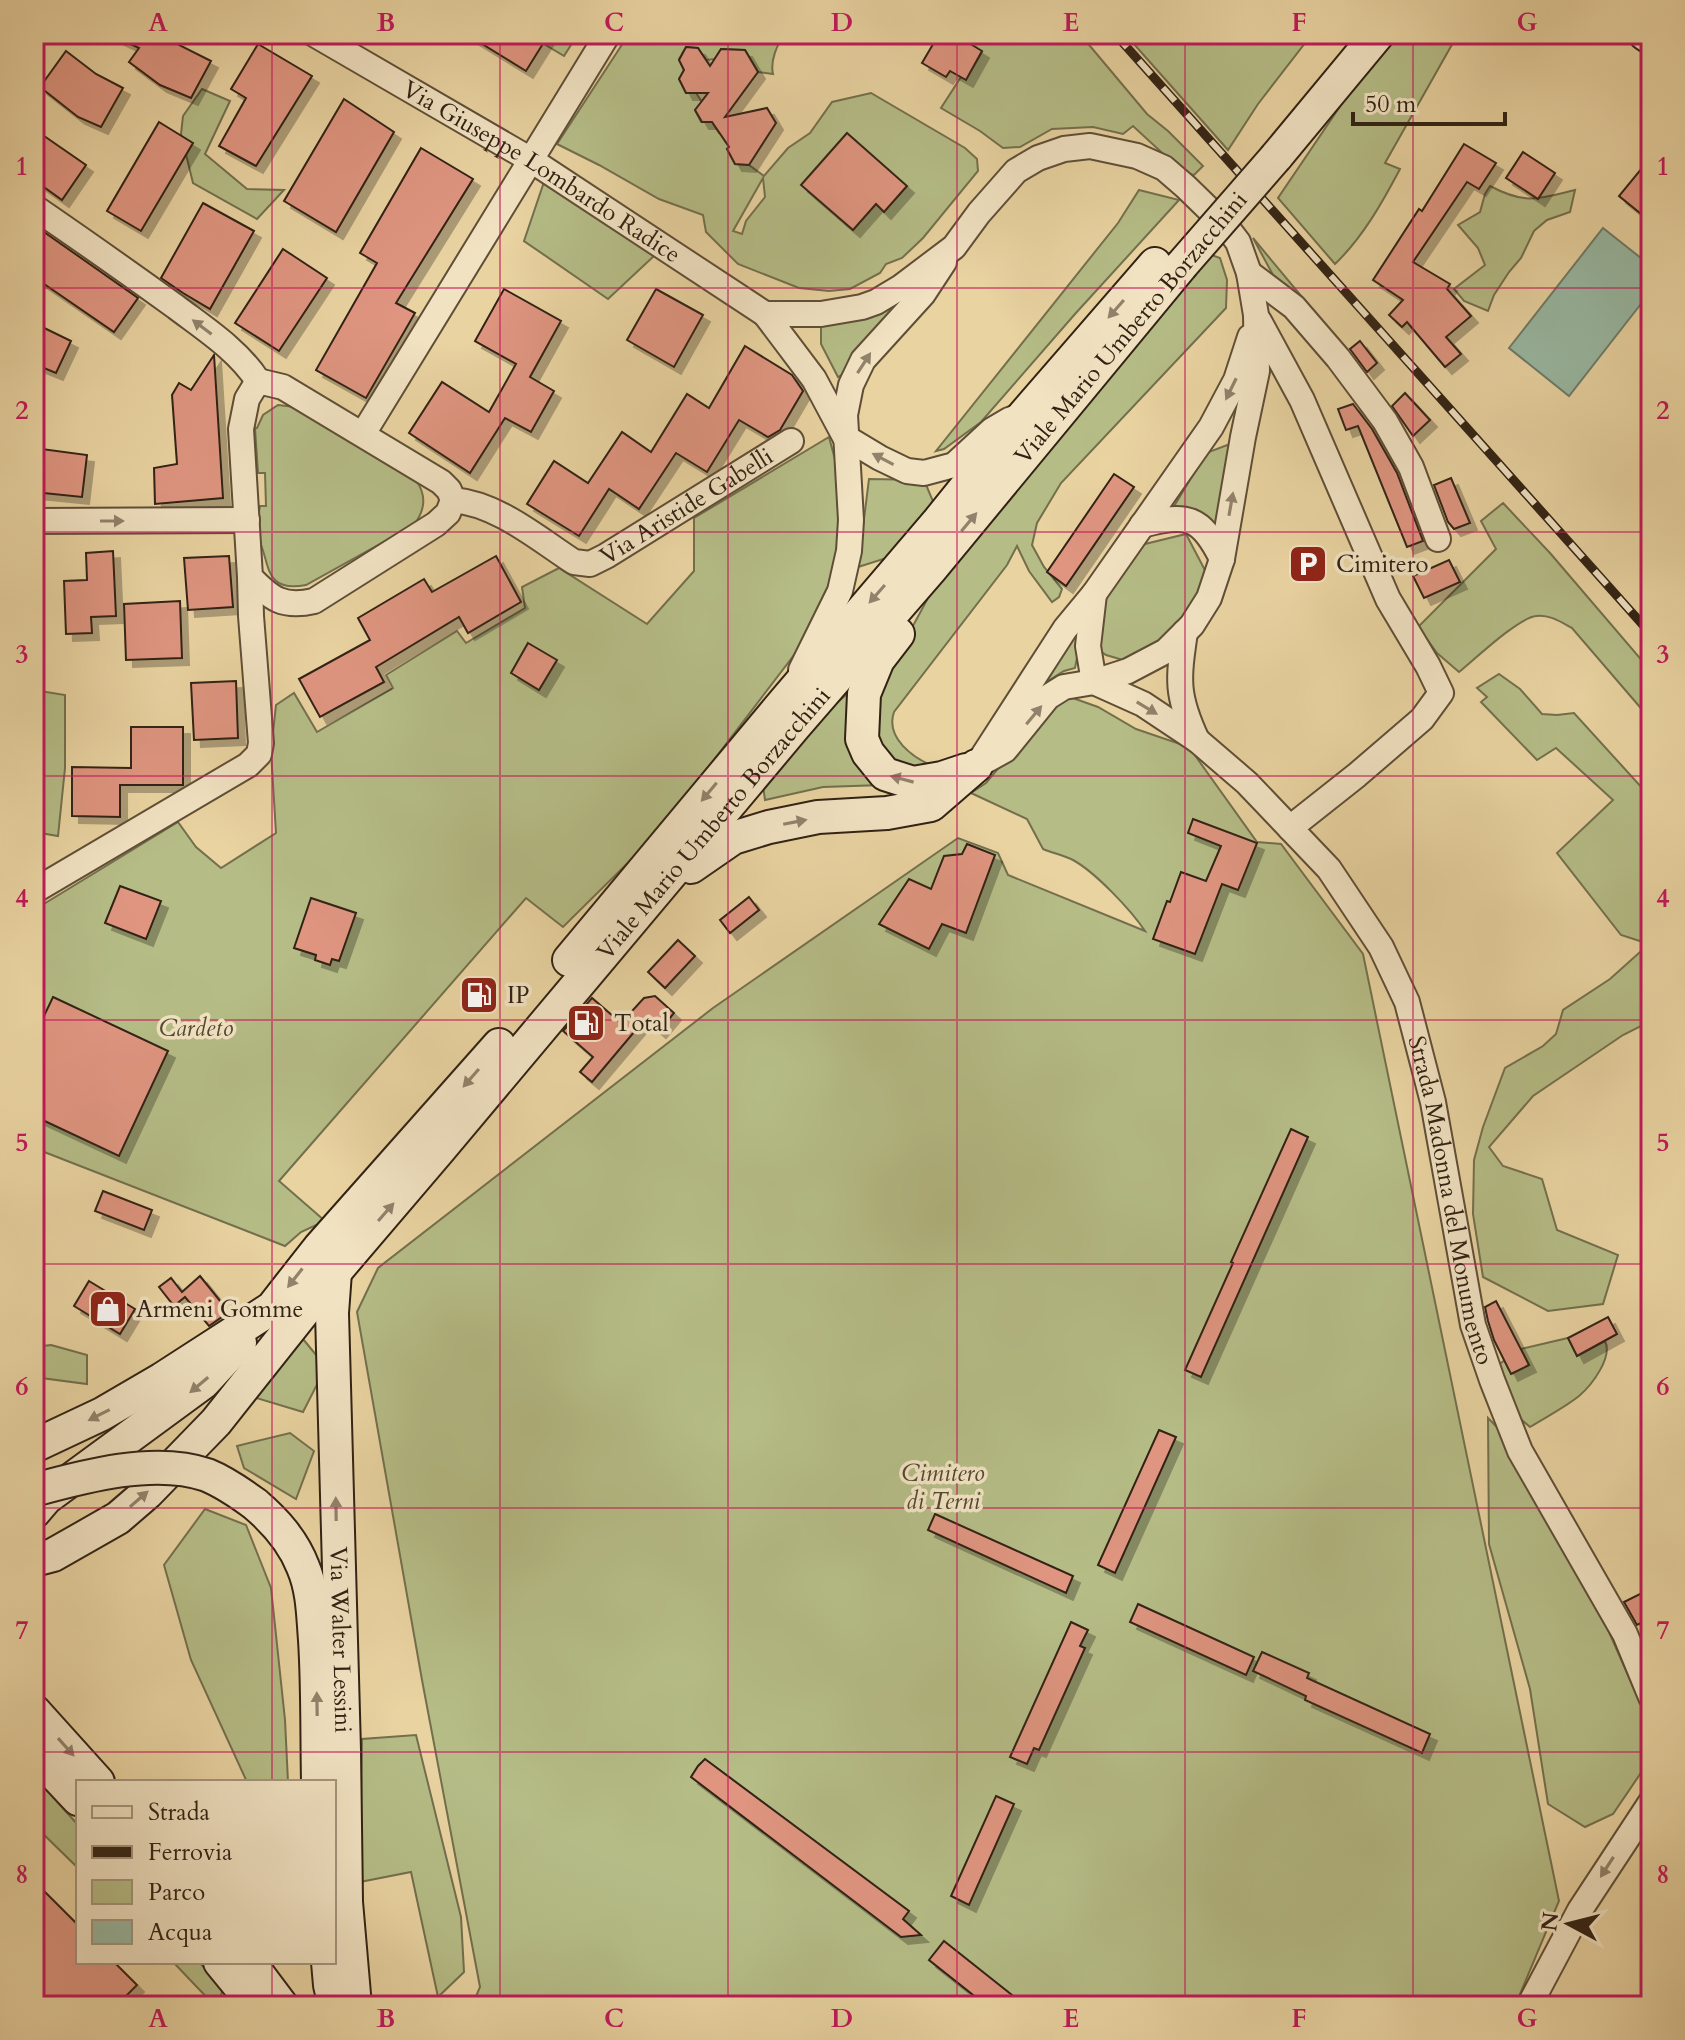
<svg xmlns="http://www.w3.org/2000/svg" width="1685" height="2040" font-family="Cardo,serif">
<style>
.green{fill:#b5bc86;stroke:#736f4d;stroke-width:2;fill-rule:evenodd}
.water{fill:#98b8a2;stroke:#6f7c69;stroke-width:2}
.building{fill:#df9580;stroke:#312214;stroke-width:2;filter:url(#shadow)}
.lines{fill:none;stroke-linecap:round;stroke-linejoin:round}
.street-casing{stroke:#5f4e37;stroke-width:28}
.secondary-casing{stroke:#312214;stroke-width:36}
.street{stroke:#f1e2c2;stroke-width:24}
.secondary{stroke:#f1e2c2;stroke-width:32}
.rail-casing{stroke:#312214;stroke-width:9}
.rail{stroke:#f1e2c2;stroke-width:6;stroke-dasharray:18;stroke-linecap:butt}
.secondary-bridge-casing{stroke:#312214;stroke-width:36;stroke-linecap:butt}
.secondary-bridge{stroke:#f1e2c2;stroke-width:32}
.oneway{fill:#91826b}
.grid{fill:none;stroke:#c2185b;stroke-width:2;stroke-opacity:0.55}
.labels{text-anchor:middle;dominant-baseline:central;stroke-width:7;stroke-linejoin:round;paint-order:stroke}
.street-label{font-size:24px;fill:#312214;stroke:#f1e2c2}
.poi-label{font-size:24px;fill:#312214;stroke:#f1e2c2;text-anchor:start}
.park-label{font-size:24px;font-style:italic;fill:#524830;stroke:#f1e2c2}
.neatline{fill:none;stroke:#c2185b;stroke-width:3}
.grid-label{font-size:26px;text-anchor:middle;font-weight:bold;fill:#c2185b}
</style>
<defs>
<filter id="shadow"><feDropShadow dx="7" dy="7" stdDeviation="0" flood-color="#0004"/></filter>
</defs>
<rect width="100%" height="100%" fill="#e9d3a1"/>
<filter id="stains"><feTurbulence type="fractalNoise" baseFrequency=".0025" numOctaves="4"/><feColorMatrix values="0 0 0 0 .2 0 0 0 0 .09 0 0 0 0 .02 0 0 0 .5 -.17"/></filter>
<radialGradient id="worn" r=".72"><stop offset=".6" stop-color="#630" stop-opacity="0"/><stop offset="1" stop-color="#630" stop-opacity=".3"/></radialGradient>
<g class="green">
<path d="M551,34H578L564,56L544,44Z"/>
<path d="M629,34H785C777,44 770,61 773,74L758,72L745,50L721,49L715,59L706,60L698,48L686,47L679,59L684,70L679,79L686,93H696L702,102L695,110L701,122H712L719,133L730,134L734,142L727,149L735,164L749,165L764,176L788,148L810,133L832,102L871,93L965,148L977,159L978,171L923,238L902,258L886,264L880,273L850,289L829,291L799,288L738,264L706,232L703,215L659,199L599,165L557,144ZM763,178L765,197L746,221L742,234L733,231Z"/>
<path d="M967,34H1080L1147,114L1168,131L1203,166L1194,175L1184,173L1133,126L1123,134L1093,127L1052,129L1020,147L1003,148L980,131L941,108L961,77L966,79L982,52L964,40Z"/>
<path d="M1125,34H1312L1258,104L1228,150Z"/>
<path d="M1394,34H1465L1454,41L1385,163L1400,169C1382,203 1363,237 1335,264L1278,198L1343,102Z"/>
<path d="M202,89L230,101L205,154L247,189L284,190L257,219L193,183L181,134L183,116Z"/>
<path d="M545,179L671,240L608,299L524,241Z"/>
<path d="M1490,186C1526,205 1538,199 1575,190L1570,212L1547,220L1534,231L1521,258L1509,272L1494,295L1488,311L1464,301L1454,289L1485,265L1478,248L1458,225L1480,212L1485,194Z"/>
<path d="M1139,190L1179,200L1075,314L981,422L944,449L936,451L1118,223Z"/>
<path d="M1253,238L1307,303L1273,275Z"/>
<path d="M1209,254L1220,258L1227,280L1226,308L1061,483L1037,523L1032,545L1044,567L1062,589L1059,597L1052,602L1029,571L1017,546L1007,565L894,712C885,738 913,758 935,767L919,771L889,765L873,750L872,689L885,661L914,624L948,561Z"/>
<path d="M906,294L859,365L838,377L821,344V312Z"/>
<path d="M278,405L295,407L416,480C427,496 425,510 414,525L306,585C259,594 272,556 255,533L260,506H266L265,473H258L255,428H257L263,415Z"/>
<path d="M829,437L837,467L843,516L832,581L804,642L658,833L563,927L526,898L279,1181L325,1221L301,1232L285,1246L34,1148V910L178,822L196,847L221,868L276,833L271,751L276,705L294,693L317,732L393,688L386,675L457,631L466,643L525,608L522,587L559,568L647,624L694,571V518Z"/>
<path d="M1230,444L1226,496L1216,524L1173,508L1206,453Z"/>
<path d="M869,479L924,480L935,506L890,557L858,567Z"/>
<path d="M1503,503L1550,553L1651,671V720L1572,628C1561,622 1549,614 1536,616C1518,618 1475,659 1459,672L1437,653L1418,627L1496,549L1481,521Z"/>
<path d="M1186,534L1207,574L1179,632L1133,663L1106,655L1093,646L1088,608L1141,545Z"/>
<path d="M1079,627L1078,653L1075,668L1064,671L1040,686Z"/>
<path d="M1499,674L1520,689L1542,714L1557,715L1574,713L1643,789L1651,784V1021L1623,1035L1533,1096L1489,1147L1503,1166L1542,1179L1557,1230L1618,1255L1603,1304L1548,1311L1483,1277L1473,1214L1474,1160L1483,1127L1505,1068L1543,1046L1556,1034L1563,1010L1610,979L1649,944L1621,935L1557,853L1613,800L1556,748L1537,760L1481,702L1487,697L1477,688Z"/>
<path d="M34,690L65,695V768L58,836L34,832Z"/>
<path d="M852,690L882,785L823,787L765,800L763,786L787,745Z"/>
<path d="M1070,697L1098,707L1136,729L1189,747L1257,842L1281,844L1363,954L1559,1901L1515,2006H472L480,1987L422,1680L357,1312L378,1268L713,1008L958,838L998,853L1008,875L1145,931C1131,910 1095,872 1073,860C1063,855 1052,853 1043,849L1027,819L971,793L986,783L1047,710Z"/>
<path d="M1568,1338L1577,1356L1605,1341C1613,1357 1592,1385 1579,1396C1564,1408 1546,1417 1530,1427L1517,1416L1494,1368L1505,1360L1512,1374L1529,1365L1521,1349Z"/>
<path d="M303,1339L326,1367L303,1412L250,1396Z"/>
<path d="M51,1345L87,1355V1384L34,1377V1347Z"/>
<path d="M1488,1418L1536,1467L1651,1727V1758L1613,1814L1585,1827L1548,1804L1530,1689L1489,1544Z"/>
<path d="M290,1433L314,1451L296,1499L244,1468L237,1446Z"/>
<path d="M205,1509L246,1525L271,1588L285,1720L288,1782H247L191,1660L164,1565Z"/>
<path d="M416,1735L461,1917L464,1972L438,1997L411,1872L360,1882L362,1739Z"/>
<path d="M34,1776L78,1825V1868L34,1825Z"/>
<path d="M173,1962H199L223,1988L218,2006H215Z"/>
</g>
<path class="water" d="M1603,228L1651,266V291L1569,396L1509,348Z"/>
<g class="building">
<path d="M109,34H164L179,45L211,61L191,98L160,85L129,62L139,48Z"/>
<path d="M466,34H549L526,71Z"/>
<path d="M939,34H967L964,40L982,51L966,80L950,71L946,77L922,63Z"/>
<path d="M258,44L312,76L256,166L219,146L246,98L231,89Z"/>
<path d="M686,47L698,48L710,66L721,49L745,50L758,72L725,117L767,108L776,123L749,165L735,164L727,149L729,147L712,122H702L695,110L708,93H686L679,79L684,70L679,60Z"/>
<path d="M66,51L96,74L123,88L101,127L78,117L40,87Z"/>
<path d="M344,99L394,132L336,232L284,201Z"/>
<path d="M159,122L193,143L141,231L107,211Z"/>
<path d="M34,129L86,165L62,200L34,180Z"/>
<path d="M847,133L907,186L884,212L876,204L853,230L801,185Z"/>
<path d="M1464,144L1496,163L1479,189L1467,182L1413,262L1450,284L1447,289L1471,316L1446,337L1461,354L1445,367L1407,322L1402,327L1389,315L1403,300L1373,280L1419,209L1422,211Z"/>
<path d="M421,148L473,179L396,303L415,313L366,398L316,370L377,263L360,253Z"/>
<path d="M1523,152L1555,173L1538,199L1506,178Z"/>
<path d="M1651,157V222L1619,196Z"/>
<path d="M203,203L254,231L210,309L183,293L161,278Z"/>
<path d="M34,225L138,298L114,332L34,277Z"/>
<path d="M283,249L327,278L279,351L235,323Z"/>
<path d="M504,289L561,321L530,377L554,391L531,432L505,418L470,473L409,433L442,382L489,412L516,364L475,341Z"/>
<path d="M656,289L703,315L674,367L627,340Z"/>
<path d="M34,323L71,341L56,373L34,364Z"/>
<path d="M1360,341L1377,363L1367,372L1350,349Z"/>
<path d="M745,346L792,375L803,391L780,430L768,437L739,420L707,472L676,453L639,509L609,489L579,536L527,504L554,461L588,483L622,432L651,452L687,394L709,408Z"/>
<path d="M214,355L223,498L155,504L154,468L177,464L172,395L179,383L191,390Z"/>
<path d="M1405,393L1430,420L1413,436L1392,406Z"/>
<path d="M1353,404L1372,429L1397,473L1423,541L1407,547L1358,426L1346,430L1338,409Z"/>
<path d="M34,448L87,455L82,497L34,492Z"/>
<path d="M1114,474L1134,487L1066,586L1047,572Z"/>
<path d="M1451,478L1470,523L1454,529L1448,522L1434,485Z"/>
<path d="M113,551L116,616L91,617L92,633L66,634L64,581L87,580L86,553Z"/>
<path d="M229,556L233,607L188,610L184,558Z"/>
<path d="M496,556L521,602L468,633L459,617L376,667L384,682L320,717L299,679L370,640L358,618L424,579L432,592Z"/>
<path d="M1449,560L1460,582L1424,598L1413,576Z"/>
<path d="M180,601L182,658L126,660L124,604Z"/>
<path d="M528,643L557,660L539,690L511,673Z"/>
<path d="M236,681L238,738L194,740L191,683Z"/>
<path d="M131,727H183V785H120V817L72,816V767L131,768Z"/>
<path d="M1193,819L1257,843L1238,890L1222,884L1195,954L1153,939L1167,901L1170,902L1181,872L1206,881L1221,846L1188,833Z"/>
<path d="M967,844L995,855L966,933L942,924L929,949L879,924L909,879L931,889L944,856L962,854Z"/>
<path d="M120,886L161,901L146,939L105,923Z"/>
<path d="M749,897L759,910L730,933L720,920Z"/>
<path d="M311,898L356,913L339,961L332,959L330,965L315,960L316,955L294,948Z"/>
<path d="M678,940L695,956L665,988L648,972Z"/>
<path d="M655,996L674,1013L659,1031L645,1019L592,1082L580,1072L593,1057L563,1031L592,998L621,1023L644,998Z"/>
<path d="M53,997L168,1051L119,1156L34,1116V1037Z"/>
<path d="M1291,1129L1308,1137L1201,1377L1185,1370L1233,1263L1231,1262Z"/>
<path d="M103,1191L152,1210L144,1230L95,1211Z"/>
<path d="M200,1276L229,1312L209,1326L185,1297L174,1306L159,1287L171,1278L182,1292Z"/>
<path d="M89,1281L135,1309L120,1334L74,1306Z"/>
<path d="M1496,1301L1529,1365L1511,1374L1494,1340L1488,1321L1485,1307Z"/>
<path d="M1608,1317L1617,1334L1577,1356L1568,1338Z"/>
<path d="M1159,1430L1176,1437L1115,1573L1098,1565Z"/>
<path d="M935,1514L1073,1576L1066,1593L928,1530Z"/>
<path d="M1646,1591L1651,1600V1618L1637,1625L1624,1602Z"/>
<path d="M1138,1604L1254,1657L1246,1675L1130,1622Z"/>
<path d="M1071,1622L1088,1630L1080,1646L1085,1648L1039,1750L1034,1748L1027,1764L1010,1757Z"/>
<path d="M1262,1652L1309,1673L1307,1678L1430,1734L1422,1753L1305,1700L1306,1696L1253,1671Z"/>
<path d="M705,1759L909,1911L903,1919L921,1935L901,1937L691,1777L698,1766Z"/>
<path d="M996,1796L1014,1804L969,1905L951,1896Z"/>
<path d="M34,1881L78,1925V1962H114L137,1985L116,2006H34Z"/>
<path d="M944,1941L1026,2006H987L929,1960Z"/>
</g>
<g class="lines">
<g class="street-casing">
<g id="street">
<path id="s1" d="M314,34L531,160L765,314H821L862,307L876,302L901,287L954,247L979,213L1016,171L1038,158L1064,149L1090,146L1137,156L1164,168L1186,187L1225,225L1238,242L1249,273L1256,315L1257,371L1243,437L1222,559L1209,598L1192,625L1166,651L1128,671L1094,682L1064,687L1048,697L1005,750L976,766"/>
<path d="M34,207C82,240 129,273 176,307C205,329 238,350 258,381"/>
<path d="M1249,273L1294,307L1338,358L1385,421L1411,467L1438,539"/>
<path d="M765,314L814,379L845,437L880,458L907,471L924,473L954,465L992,430L1009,420L1017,417"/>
<path d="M1259,321L1302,400L1388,599L1428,666L1441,693L1422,719L1357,775L1290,828"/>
<path d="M258,381L283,387L441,482L449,490L453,500L448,513L436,524L314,601C283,608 271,599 250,577L241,429L247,399Z"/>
<path d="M363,434L608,34"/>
<path id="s2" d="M453,500C498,504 537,538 574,562L590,564L606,556L791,441"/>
<path d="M34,521L247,520"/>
<path d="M1142,525C1187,513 1201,516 1222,559"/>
<path id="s3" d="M1094,594L1088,646L1094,682L1143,704L1197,740L1247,783L1329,869L1381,947L1407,1002L1433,1102L1473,1325L1492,1380L1520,1451L1625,1634L1651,1697"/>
<path d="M1185,632C1178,680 1176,695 1197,740"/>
<path d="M801,670L840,591L849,551L851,520L845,415L851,385L863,360L923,294L944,262"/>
<path d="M981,759L1065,629L1094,594L1211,427L1236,380L1250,337"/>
<path d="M34,891L248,765L259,754L261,743L251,616L250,577"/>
<path d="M1529,2006L1580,1910L1651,1802"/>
</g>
</g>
<g class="secondary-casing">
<g id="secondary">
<path d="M1645,34L1651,38"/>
<path d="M1276,157L1378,34"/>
<path d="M898,634L878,660L864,694L862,739L868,753L885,774L913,783L942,778L966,770"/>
<path d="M691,867L733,838L769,827L818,817L887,813L931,805L976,766"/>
<path d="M569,960L785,701L937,523L1024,415L1155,264"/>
<path id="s4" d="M335,1272L332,1313L344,1750L346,1902L355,2006"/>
<path d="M34,1446L102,1414L162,1379L272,1308L319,1248L499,1045"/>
<path d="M255,1504C276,1522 293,1541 303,1567C313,1590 313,1615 315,1640C318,1687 317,1735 318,1782"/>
<path d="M34,1512L46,1498L204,1382L240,1343"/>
<path id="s5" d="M34,1560L53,1555L118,1518L147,1493L216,1422L335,1272L439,1150L794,727L930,570L1181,266"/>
<path d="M34,1711L98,1782"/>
<path d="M34,1752L78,1799"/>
<path d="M220,1962L256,2006"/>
<path d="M249,1962L282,2006"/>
<path d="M328,1962L330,1985L335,2006"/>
</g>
</g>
<use href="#street" class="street"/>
<use href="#secondary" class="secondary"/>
<g class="rail-casing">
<path id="rail" d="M1115,34L1651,634"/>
</g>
<use href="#rail" class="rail"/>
<g class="secondary-bridge-casing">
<g id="secondary-bridge">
<path d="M1181,266L1276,157"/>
<path d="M34,1490C85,1476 155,1457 207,1475C224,1482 240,1493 255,1504"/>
</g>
</g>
<use href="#secondary-bridge" class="secondary-bridge"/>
</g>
<defs><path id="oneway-solid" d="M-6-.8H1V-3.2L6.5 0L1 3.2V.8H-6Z" transform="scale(2)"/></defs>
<g class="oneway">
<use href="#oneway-solid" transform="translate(1116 309) rotate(131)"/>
<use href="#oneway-solid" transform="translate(202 327) rotate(-143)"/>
<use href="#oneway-solid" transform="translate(864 363) rotate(-57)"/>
<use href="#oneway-solid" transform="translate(1231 389) rotate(116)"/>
<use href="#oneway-solid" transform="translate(883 459) rotate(-152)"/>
<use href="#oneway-solid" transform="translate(1231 504) rotate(-80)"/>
<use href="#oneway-solid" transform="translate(112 521)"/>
<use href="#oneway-solid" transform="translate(969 522) rotate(-50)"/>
<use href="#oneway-solid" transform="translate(877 594) rotate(131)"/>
<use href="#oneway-solid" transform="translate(1147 708) rotate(31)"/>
<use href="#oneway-solid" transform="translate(1034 715) rotate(-50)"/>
<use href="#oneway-solid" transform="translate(902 779) rotate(-165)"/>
<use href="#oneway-solid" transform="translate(709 792) rotate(130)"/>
<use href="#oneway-solid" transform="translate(795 822) rotate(-11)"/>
<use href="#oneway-solid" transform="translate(471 1078) rotate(131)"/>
<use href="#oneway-solid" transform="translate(386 1212) rotate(-49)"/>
<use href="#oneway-solid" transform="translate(295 1278) rotate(128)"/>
<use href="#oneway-solid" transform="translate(199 1385) rotate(140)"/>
<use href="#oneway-solid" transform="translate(99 1415) rotate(153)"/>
<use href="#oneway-solid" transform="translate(139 1499) rotate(-41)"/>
<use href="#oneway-solid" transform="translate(336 1509) rotate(-91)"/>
<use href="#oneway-solid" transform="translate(317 1704) rotate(-91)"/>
<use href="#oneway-solid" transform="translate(66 1747) rotate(48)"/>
<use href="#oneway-solid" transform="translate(1607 1867) rotate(123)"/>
</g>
<path class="grid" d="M272,34V1782M500,34V2006M728,34V2006M957,34V2006M1185,34V2006M1413,34V2006M34,288H1651M34,532H1651M34,776H1651M34,1020H1651M34,1264H1651M34,1508H1651M34,1752H1651M272,1962V2006"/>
<defs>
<g id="parking-square" transform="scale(2)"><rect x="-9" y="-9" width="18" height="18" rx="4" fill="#8f2418" stroke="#f1e2c2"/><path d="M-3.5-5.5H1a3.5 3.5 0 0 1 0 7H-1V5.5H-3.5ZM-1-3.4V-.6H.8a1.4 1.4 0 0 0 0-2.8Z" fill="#fff"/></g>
<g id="fuel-square" transform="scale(2)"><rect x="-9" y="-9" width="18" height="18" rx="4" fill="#8f2418" stroke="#f1e2c2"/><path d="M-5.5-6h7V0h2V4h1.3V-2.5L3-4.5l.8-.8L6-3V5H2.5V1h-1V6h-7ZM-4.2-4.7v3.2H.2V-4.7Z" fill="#fff"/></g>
<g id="shop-square" transform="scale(2)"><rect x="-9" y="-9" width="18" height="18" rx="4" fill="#8f2418" stroke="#f1e2c2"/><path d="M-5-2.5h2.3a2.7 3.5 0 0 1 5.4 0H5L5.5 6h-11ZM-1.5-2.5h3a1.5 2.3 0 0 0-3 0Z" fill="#fff"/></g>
</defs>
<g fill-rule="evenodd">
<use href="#parking-square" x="1308" y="564"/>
<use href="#fuel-square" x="479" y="995"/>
<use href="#fuel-square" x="586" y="1023"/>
<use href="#shop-square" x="108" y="1309"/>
</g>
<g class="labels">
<g class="street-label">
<text stroke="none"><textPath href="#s1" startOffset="266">Via Giuseppe Lombardo Radice</textPath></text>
<text transform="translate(1131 328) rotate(-50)">Viale Mario Umberto Borzacchini</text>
<text stroke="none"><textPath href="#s2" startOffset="266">Via Aristide Gabelli</textPath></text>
<text stroke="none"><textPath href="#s5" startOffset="1010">Viale Mario Umberto Borzacchini</textPath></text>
<text stroke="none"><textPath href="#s3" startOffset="750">Strada Madonna del Monumento</textPath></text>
<text stroke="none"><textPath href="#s4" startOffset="368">Via Walter Lessini</textPath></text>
</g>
<g class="poi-label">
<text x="1336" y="564">Cimitero</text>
<text x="507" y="995">IP</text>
<text x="614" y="1023">Total</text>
<text x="136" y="1309">Armeni Gomme</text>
</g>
<g class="park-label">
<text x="196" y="1028">Cardeto</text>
<text x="943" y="1473">Cimitero<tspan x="943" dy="28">di Terni</tspan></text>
</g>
</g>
<rect width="1685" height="2040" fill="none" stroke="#e9d3a1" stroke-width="88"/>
<rect x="76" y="1780" width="260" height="184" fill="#f1e2c2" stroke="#a4957c" stroke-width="2"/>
<rect x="92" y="1806" width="40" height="12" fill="#f1e2c2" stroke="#a4957c" stroke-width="2"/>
<text x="148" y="1820" font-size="24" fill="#312214">Strada</text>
<rect x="92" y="1846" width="40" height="12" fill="#312214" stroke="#a4957c" stroke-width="2"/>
<text x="148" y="1860" font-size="24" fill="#312214">Ferrovia</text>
<rect x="92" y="1880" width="40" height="24" fill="#b5bc86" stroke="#a4957c" stroke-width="2"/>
<text x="148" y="1900" font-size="24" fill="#312214">Parco</text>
<rect x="92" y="1920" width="40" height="24" fill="#98b8a2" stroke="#a4957c" stroke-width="2"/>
<text x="148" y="1940" font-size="24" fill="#312214">Acqua</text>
<g transform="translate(1569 1924) rotate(277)" stroke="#f1e2c2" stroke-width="6" paint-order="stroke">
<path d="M0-6L14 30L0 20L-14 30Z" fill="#312214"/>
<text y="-12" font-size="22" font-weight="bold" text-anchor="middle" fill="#312214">N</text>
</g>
<path d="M1353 112v12h152v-12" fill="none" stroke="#312214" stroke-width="4"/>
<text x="1365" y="112" font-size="24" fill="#312214" stroke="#f1e2c2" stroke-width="6" paint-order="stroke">50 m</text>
<rect x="44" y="44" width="1597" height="1952" class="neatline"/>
<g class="grid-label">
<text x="158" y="31">A</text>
<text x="386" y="31">B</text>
<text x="614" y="31">C</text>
<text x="842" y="31">D</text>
<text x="1071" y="31">E</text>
<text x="1299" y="31">F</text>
<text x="1527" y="31">G</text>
<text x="22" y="175">1</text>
<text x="1663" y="175">1</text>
<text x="22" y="419">2</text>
<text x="1663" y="419">2</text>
<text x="22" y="663">3</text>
<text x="1663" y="663">3</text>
<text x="22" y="907">4</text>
<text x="1663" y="907">4</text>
<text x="22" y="1151">5</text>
<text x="1663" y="1151">5</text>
<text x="22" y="1395">6</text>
<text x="1663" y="1395">6</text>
<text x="22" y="1639">7</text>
<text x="1663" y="1639">7</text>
<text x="22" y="1883">8</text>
<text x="1663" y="1883">8</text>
<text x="158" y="2027">A</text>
<text x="386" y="2027">B</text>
<text x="614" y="2027">C</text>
<text x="842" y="2027">D</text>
<text x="1071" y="2027">E</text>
<text x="1299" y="2027">F</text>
<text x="1527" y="2027">G</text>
</g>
<rect width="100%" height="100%" filter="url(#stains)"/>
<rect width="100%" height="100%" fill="url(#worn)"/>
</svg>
